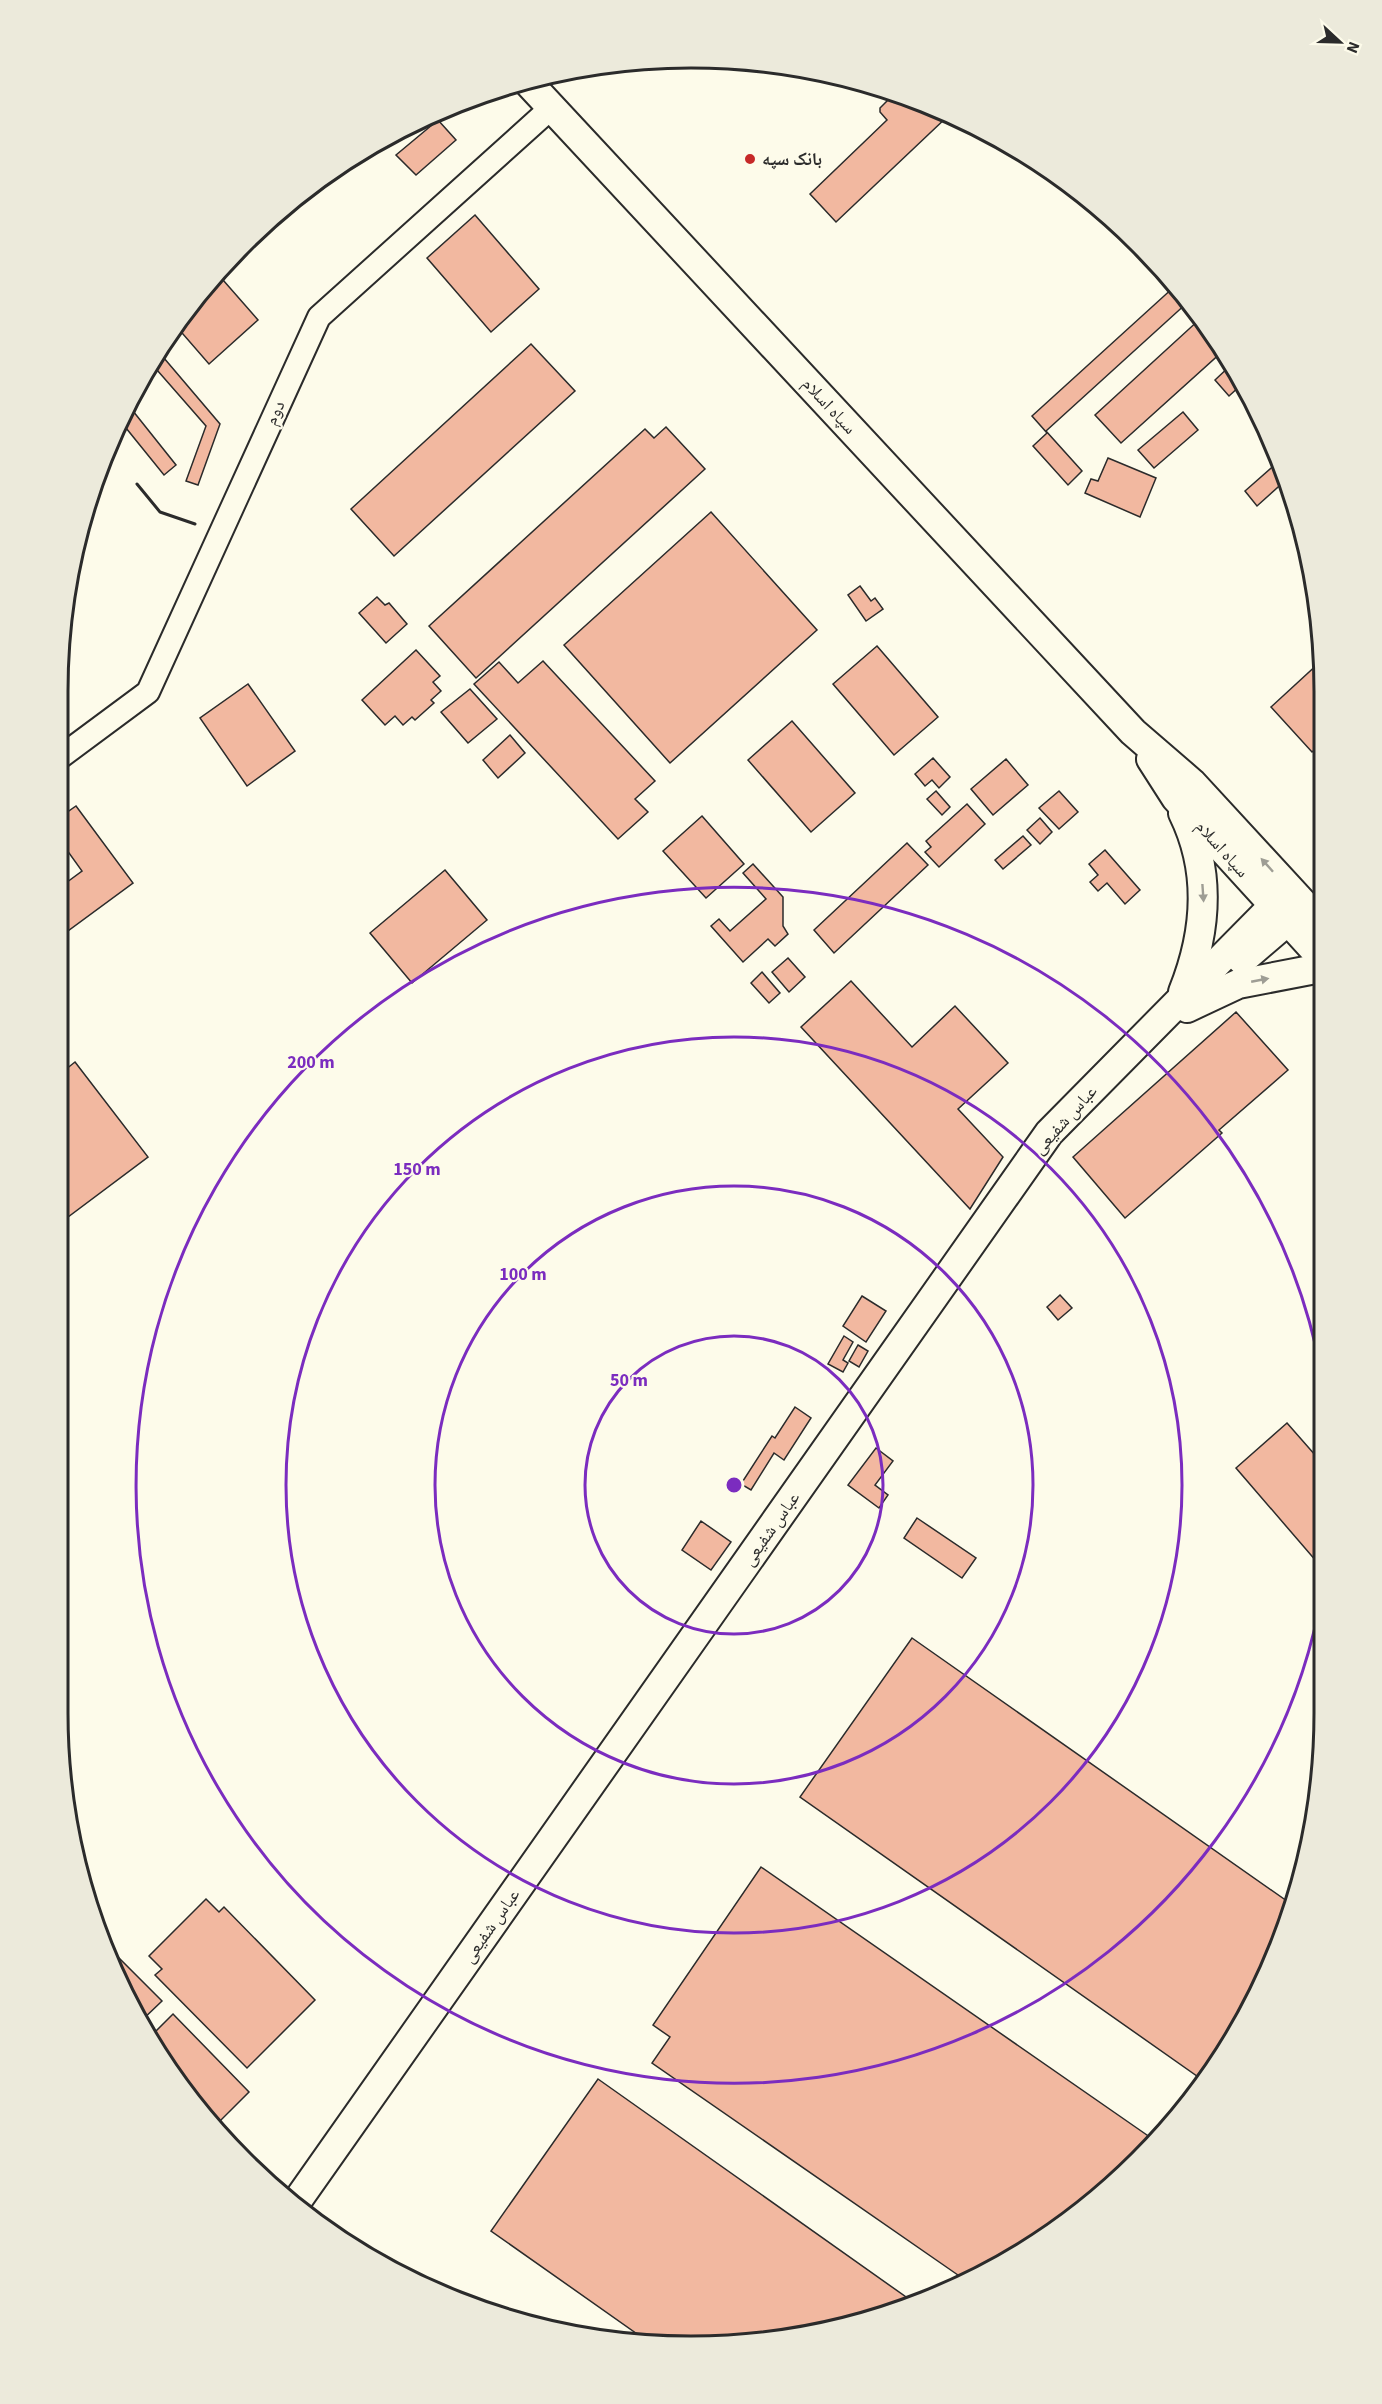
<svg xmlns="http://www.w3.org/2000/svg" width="1382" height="2404" font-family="'Source Sans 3','Noto Naskh Arabic',sans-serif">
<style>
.building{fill:#f2b8a0;stroke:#2b2b2b;stroke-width:1.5}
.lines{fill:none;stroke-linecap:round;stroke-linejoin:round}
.minor-casing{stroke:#2b2b2b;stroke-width:26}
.major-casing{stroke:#2b2b2b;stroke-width:32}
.minor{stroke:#fdfbea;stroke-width:22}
.major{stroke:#fdfbea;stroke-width:28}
.wall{stroke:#2b2b2b;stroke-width:3}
.oneway{fill:#9e9d94}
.ring{fill:none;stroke:#7b2cbf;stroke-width:3}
.poi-dot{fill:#c62828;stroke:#fdfbea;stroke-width:2}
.labels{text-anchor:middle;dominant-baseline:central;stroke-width:4.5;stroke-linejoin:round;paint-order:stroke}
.poi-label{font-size:18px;font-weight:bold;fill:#2b2b2b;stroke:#fdfbea;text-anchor:start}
.street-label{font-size:18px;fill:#2b2b2b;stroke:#fdfbea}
.rim{fill:none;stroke:#2b2b2b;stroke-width:3}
.centre{fill:#7b2cbf;stroke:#fdfbea;stroke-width:3}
.ring-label{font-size:18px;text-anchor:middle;font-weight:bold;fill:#7b2cbf;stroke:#fdfbea;stroke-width:4.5;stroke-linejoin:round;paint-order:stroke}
</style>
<rect width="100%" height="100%" fill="#fdfbea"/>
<g class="building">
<path d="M890,98H897L903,105L910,98L949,115L836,222L810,194L887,120L880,112V108Z"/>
<path d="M438,120L456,140L416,175L396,155Z"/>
<path d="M475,215L539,289L491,332L427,258Z"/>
<path d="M216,272L258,320L209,364L176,326Z"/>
<path d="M1175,286L1188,302L1046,431L1082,471L1068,485L1033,446L1047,433L1032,416Z"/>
<path d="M1201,318L1218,339L1224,350L1121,443L1095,415Z"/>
<path d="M531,344L575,391L394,556L351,509Z"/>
<path d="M158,351L220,424L198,485L186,481L206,426L150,362Z"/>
<path d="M1231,365L1241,385L1229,396L1215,380Z"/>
<path d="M129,406L176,465L164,475L122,423Z"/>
<path d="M1183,412L1198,430L1154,468L1138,450Z"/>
<path d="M666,427L705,469L476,678L429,626L645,429L654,438Z"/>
<path d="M1108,458L1156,478L1140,517L1085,493L1091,479L1098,481Z"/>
<path d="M1279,461L1287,479L1257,506L1245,491Z"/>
<path d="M711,512L817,630L670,763L564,645Z"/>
<path d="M860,586L871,601L875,598L883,609L866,621L848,595Z"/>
<path d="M377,597L385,605L389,603L407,624L386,643L359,613Z"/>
<path d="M877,646L938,717L894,755L833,684Z"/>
<path d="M416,650L440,676L433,682L441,691L431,700L434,703L415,720L412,717L403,725L395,716L385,725L362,700Z"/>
<path d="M543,661L655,781L635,799L648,812L618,839L474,684L499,662L518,683Z"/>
<path d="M1320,662V745L1312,752L1271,707Z"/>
<path d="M248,684L295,751L247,786L200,718Z"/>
<path d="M470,689L497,719L468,743L441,712Z"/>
<path d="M792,721L855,793L811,832L748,760Z"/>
<path d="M510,735L525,753L498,778L483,760Z"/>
<path d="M933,758L950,777L939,788L932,780L925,786L915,774Z"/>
<path d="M1006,759L1028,785L993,815L971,789Z"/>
<path d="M936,791L950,807L942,815L927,799Z"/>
<path d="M1059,791L1078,812L1059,829L1039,808Z"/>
<path d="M967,804L985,824L939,867L925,852L931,847L926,841Z"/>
<path d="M76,806L133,883L61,936L59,888L82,871L59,839V818Z"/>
<path d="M702,816L744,864L706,898L663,851Z"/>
<path d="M1040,818L1052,832L1040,844L1027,830Z"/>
<path d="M1023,836L1031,845L1003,869L995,860Z"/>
<path d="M907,843L928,865L834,953L814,930Z"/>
<path d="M1105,850L1140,890L1125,904L1107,883L1098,891L1090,882L1098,875L1089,864Z"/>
<path d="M753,864L783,897V926L788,934L775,946L768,939L743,962L711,926L719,919L730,931L766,899L743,873Z"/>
<path d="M445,870L487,920L412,983L370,933Z"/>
<path d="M788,958L805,977L789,992L772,972Z"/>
<path d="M762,972L780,993L769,1003L751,983Z"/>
<path d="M851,981L912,1047L955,1006L1008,1063L958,1109L1003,1157L970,1209L801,1027Z"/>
<path d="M1236,1012L1288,1070L1219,1130L1222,1133L1125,1218L1073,1157Z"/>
<path d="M75,1062L148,1157L60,1223V1074Z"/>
<path d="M1060,1295L1072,1308L1058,1320L1047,1307Z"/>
<path d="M862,1296L886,1311L866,1342L843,1326Z"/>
<path d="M844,1336L853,1342L843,1360L848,1363L843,1372L828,1364Z"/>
<path d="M858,1345L868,1351L859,1367L849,1361Z"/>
<path d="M795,1407L811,1418L784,1460L774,1453L751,1490L741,1484L772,1436L775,1438Z"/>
<path d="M1287,1423L1323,1464V1569L1236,1468Z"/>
<path d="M876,1448L893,1461L875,1485L888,1495L879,1508L848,1485Z"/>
<path d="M917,1518L976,1558L962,1578L904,1538Z"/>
<path d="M701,1521L731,1542L711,1570L682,1550Z"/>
<path d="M912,1638L1294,1906L1291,1916L1240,2030L1204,2081L800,1797Z"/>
<path d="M761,1867L1157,2142L1109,2190L1008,2262L968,2282L652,2063L670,2037L653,2025Z"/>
<path d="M206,1899L219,1912L224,1907L315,2000L247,2068L155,1975L162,1969L149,1956Z"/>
<path d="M100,1939L162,2001L140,2022L123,1994Z"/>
<path d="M173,2014L249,2092L213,2128L188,2099L150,2037Z"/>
<path d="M598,2079L916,2304L815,2335L732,2346L650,2343L491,2231Z"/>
</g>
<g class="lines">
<g class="minor-casing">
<path id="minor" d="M59,758L148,692L319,317L551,108"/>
</g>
<g class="major-casing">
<g id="major">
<path d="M525,79L1133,732L1192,783L1321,923"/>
<path d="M1151,759L1176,798L1321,957"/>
<path d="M1242,960L1305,906"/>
<path d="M1183,992C1207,932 1212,872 1183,813"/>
<path d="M1187,1008L1238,984L1321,968"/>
<path d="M295,2204L1049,1133L1289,890"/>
</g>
</g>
<use href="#minor" class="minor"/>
<use href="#major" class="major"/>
<path class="wall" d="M137,484L160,512L195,524"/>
</g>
<defs><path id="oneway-solid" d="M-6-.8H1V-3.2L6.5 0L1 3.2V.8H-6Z" transform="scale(1.5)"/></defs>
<g class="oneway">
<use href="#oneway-solid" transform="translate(1267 865) rotate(-132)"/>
<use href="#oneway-solid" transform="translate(1203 893) rotate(86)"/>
<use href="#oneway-solid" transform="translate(1260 980) rotate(-11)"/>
</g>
<g class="ring">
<circle cx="734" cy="1485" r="149"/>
<circle cx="734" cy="1485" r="299"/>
<circle cx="734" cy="1485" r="448"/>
<path d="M1323 1589A598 598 0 1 1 1322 1376"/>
</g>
<circle class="poi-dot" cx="750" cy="159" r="6"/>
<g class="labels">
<g class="poi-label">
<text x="762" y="159">بانک سپه</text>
</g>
<g class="street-label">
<text transform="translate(829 406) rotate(47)">سپاه اسلام</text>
<text transform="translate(275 413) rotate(-66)">دوم</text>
<text transform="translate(1222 849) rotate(48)">سپاه اسلام</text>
<text transform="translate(1065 1120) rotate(-48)">عباس شفیعی</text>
<text transform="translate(771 1529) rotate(-55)">عباس شفیعی</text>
<text transform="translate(491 1926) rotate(-55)">عباس شفیعی</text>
</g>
</g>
<path d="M0 0H1382V2404H0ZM691 68H691A623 623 0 0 1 1314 691V1713A623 623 0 0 1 691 2336H691A623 623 0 0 1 68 1713V691A623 623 0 0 1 691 68Z" fill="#eceadb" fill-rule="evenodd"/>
<path class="rim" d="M691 68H691A623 623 0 0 1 1314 691V1713A623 623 0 0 1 691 2336H691A623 623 0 0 1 68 1713V691A623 623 0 0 1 691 68Z"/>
<circle cx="734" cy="1485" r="9" class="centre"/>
<g class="ring-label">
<text x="311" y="1068">200 m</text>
<text x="417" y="1175">150 m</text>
<text x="523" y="1280">100 m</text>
<text x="629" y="1386">50 m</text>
</g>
<g transform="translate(1340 42) rotate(112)" stroke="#fdfbea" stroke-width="4.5" paint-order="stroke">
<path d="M0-4.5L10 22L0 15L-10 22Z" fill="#2b2b2b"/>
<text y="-9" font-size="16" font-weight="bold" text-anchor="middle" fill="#2b2b2b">N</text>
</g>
</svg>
